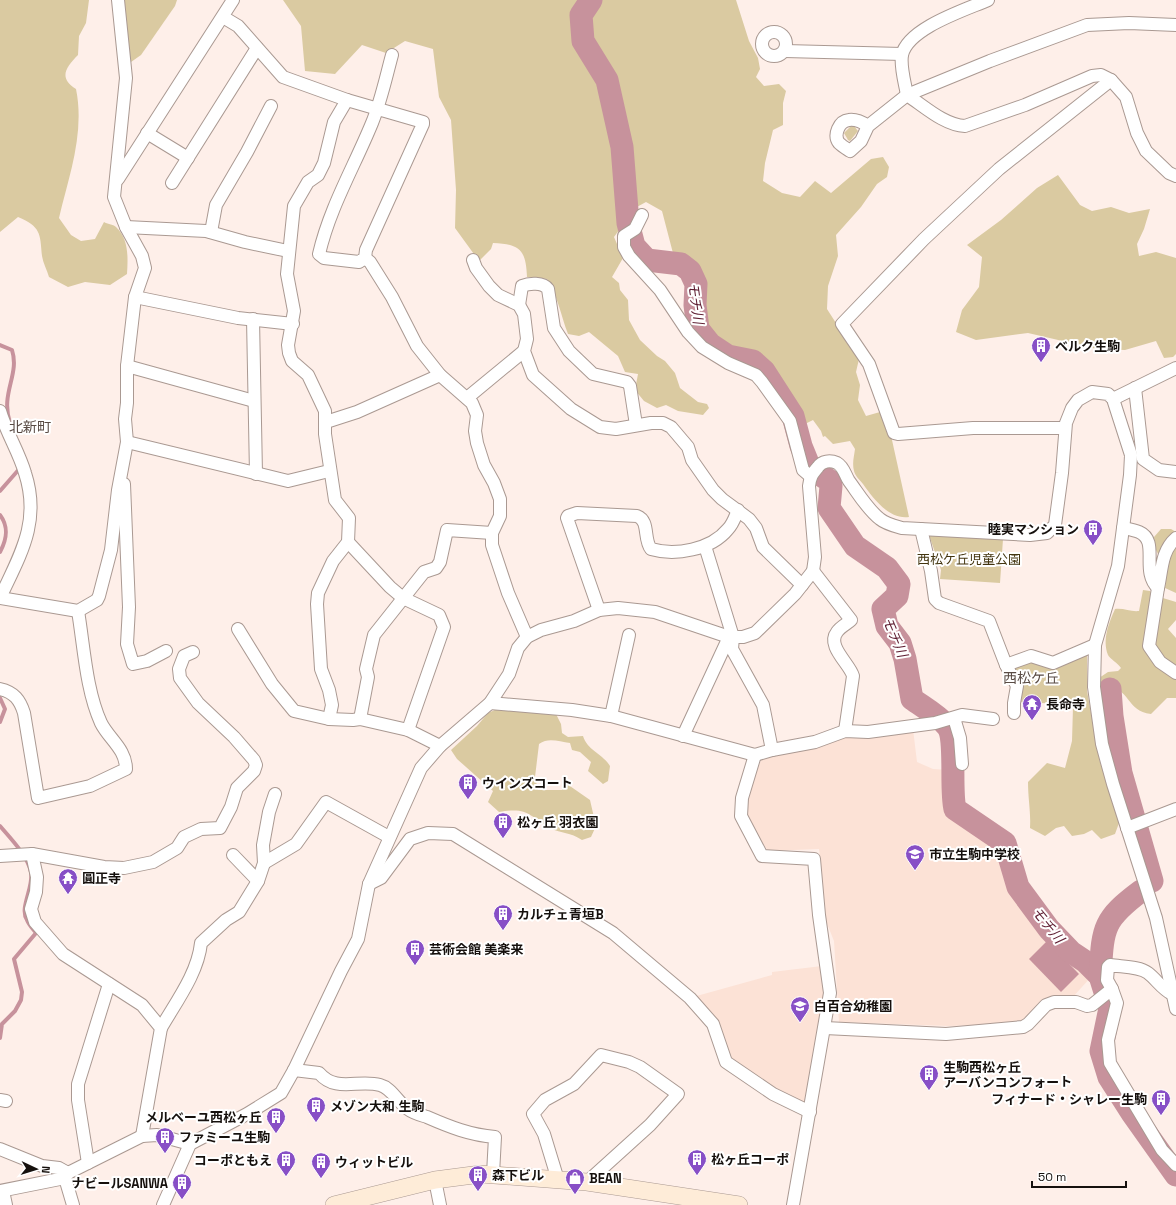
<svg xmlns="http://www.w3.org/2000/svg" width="1176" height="1205" font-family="'Space Grotesk','Noto Sans JP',sans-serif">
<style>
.built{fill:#fce2d6}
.green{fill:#dacaa1}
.water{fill:#c7929c}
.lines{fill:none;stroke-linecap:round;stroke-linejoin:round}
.stream{stroke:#c7929c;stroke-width:4}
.river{stroke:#c7929c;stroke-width:23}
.street-casing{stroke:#aa9992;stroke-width:14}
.secondary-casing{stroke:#aa9992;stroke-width:18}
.street{stroke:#fff;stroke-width:12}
.secondary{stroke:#feecd8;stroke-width:17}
.labels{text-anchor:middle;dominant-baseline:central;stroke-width:4;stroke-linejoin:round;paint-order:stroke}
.poi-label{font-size:13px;font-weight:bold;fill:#15100d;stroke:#fff;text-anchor:start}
.park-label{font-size:13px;fill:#43350f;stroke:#fff}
.water-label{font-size:14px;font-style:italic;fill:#5d1c30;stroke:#fff}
.neighbourhood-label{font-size:14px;fill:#594b44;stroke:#fff}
</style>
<rect width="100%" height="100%" fill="#feefe9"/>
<g class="built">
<path d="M913,729L917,762L933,769L948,770L950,807L953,813L999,842L1016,891L1049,936L1091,977L1072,998L1020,1024L949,1026L839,1022L834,941L826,921L819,849L768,851L749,823L746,811L747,800L762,757L836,738Z"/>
<path d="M822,966L825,983L819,1045L807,1103L778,1094L729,1060L693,997L772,975V972Z"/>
</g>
<g class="green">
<path d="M0,0H89L86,23L79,36L78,55C66,67 58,78 76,89C85,133 69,176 59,218L71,235L81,241L95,239L104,222C107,224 113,224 116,227C129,239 128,258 127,274L110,285L85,282L68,287L49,277C47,270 43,263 42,256C40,233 41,227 18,217L0,232Z"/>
<path d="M121,0H177L175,6L141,55L131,62L125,42Z"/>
<path d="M283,0H736L749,41L758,58L760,69L756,77L764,86L779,84L786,91L783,103V125L773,130L765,163L763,181L782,193L800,197L815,181L831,193L871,159L883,157L889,167L887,177L877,184L861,207L836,235L838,256L828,286L827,309L859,359L856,372L860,385L858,400L866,416L880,412L892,440L909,517C889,520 873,498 863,484C860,480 855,476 854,471C852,463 854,457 855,449L850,441L833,444L825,436L823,437L821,431L813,420L801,426L794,408L760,359L735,350L708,335L700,318L704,296L698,267L674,257L662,211L646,202L635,208L614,237L623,258L612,277L619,283L620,290L628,300L629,320L640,340L657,356L665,361L675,373L680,388L698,402L707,404L709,408L703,415L678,411L666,405L657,408L644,401L635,390L638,374L625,372L618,356L589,332L579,336L568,334C561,316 558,296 547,279L527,277C526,250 520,244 493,243L491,249L479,261L455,228L456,190L451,120L439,97L433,49L405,41L386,53L362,45L335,74L305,71L301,26Z"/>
<path d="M851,126H854L858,131L850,141L848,140L844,133Z"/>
<path d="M1058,175L1080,205L1092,211L1111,207L1129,213L1150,209L1144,229L1137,244L1139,256L1156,252L1176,258V354L1173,357L1164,358L1156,341L1125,350L1097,349L1028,333L976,340L956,332L962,310L979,287L982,257L967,245L1001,220L1037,188Z"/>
<path d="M1161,529H1171L1176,532V593L1165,588L1166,570L1155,548L1154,537Z"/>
<path d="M929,535L1003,539L1000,583L940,579L941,570Z"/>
<path d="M1143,590L1150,591L1153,595L1176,602V620L1168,629L1176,638V698H1167L1151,714C1125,711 1131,686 1104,687L1099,678L1108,672L1118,671L1121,668C1118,663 1110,659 1108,655C1102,639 1109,623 1115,609C1124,608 1131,612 1139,611Z"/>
<path d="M1087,653V691L1100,762L1119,823L1115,834L1101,839L1092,830L1084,834L1072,836L1064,826L1056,828L1045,836L1030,828C1031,812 1028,799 1028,782L1047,763L1065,768L1072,741L1073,707L1063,704L1019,702L1013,666L1021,662Z"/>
<path d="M497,709L556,714L561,724L562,733L568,737L583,736C587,750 603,754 610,766L608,781L603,784L588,771L591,762L580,752L572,750L570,743C559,742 549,737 539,744L535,777L538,790H562L567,784L590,800L596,826L591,837L582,840C570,832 562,834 550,828C528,815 528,807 499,812L488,802L493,791L457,759L451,750L477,726L488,713Z"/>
</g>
<path class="water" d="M1047,941L1079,974L1061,992L1029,959Z"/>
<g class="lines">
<g class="stream">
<path d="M0,345L12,350C20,375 0,393 10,423"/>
<path d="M0,491L21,467"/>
<path d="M0,515C9,527 7,539 0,552"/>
<path d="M0,698L5,709L0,722"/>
<path d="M0,826C11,839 27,855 31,872C34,887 19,908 27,920C29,925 33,929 36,933L14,959L22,992L21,1000L15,1011L2,1024L0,1038"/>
</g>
<g class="river">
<path d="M591,0L581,15L583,41L607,80L622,147L628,223L634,246L647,260L681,264L690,271L696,284L695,305L698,329L710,344L728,356L753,361L764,371L793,416L801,446L810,468L830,481L831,486L829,508L855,546L887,568L899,584L897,596L883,609L887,626L900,643L905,659L912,699C923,707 938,715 947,726C957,737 950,790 955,809L1005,843L1018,887L1049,929L1071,952L1086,962L1100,976L1110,1008L1101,1051L1109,1077L1132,1113L1176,1175"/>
<path d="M1110,689L1112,716L1121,773L1152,881"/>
<path d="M1100,976C1103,928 1102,920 1141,891"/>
</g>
<g class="street-casing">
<g id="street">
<path d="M988,0C965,10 908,28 902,55C900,67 905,83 907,95C924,106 944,125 965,126L1025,105L1092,76L1101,75L1111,80L1126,97L1137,133L1146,151L1169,173L1176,176"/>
<path d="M223,17L238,26L283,77L347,100L423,122V124L366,250L365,258L359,262L324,258L319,254C330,207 354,167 372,123C381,101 386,77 392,55"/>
<circle cx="774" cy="44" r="12"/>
<path d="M785,51L902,54"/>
<path d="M868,126C862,122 856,119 849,120C839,121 833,135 839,143C842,146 847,149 850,151L861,141L868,126L907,95L990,61L1087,25L1129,23L1176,25"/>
<path d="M147,133L188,158"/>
<path d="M118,179L233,0"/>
<path d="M172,183L257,48"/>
<path d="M642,215L635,229L624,236V247L629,256L660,290L688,332L702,347L728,363L756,375L762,382L790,421L803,470L810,476"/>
<path d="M126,227L206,231L245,242L288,251"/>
<path d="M211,232L216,205L247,152L271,106"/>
<path d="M365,258L370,262L392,297L417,346L440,375L472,403L477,415L475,431L477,443L484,465L494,483L500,499V516L492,533V545L508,593L527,637"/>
<path d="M473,260L476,268L489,286L498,295L519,305L524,314L527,339L524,351L533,375L571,409L600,427L616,429L651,423H663L671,427L688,447L692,460L713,490L722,499L749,519L756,528L763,547L802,585"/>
<path d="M135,297L238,318L293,324"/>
<path d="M519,305L522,286C529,283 543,282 548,289L554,328L569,351L593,374L627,382L630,386L636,425"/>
<path d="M253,319L256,474"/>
<path d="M127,366L254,401"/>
<path d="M1135,388L1143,459L1159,470L1176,472"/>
<path d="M467,398L524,351"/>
<path d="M1113,399L1176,368"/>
<path d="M0,411C6,432 19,452 25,473C41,522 20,555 0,598"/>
<path d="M326,422L357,412L440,375"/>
<path d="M1065,428H973L898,434L894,433L869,364L842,324L924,239L999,169L1111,80"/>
<path d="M127,442L288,481L329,471"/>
<path d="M124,484L129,607L127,644L133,664L147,661L166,651"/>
<path d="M1123,528C1128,529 1134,530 1139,532C1160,541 1140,571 1158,588C1162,571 1161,551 1176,538"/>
<path d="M921,529L931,571L935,599L939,603L989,621L1006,665L1017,686L1014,703V713"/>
<path d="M348,542L390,587L403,598L439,615L444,627L408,730"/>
<path d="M705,546L733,637L732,649L763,705L772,750"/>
<path d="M813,571L851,620C847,624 840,627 837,632C826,646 850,664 853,676L845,731"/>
<path d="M1158,588L1149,646L1160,662L1176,673"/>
<path d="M0,598L78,611L97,600L99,596L111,550L118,490L127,442L125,419L127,403V366L135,297L145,268L142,256L126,227L114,197L126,78L118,0"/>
<path d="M599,610L567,518L568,516L577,513L637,516C650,521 643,539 651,549C675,556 711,550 728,529C733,524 735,517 738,510"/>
<path d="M238,629L272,684L294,711L329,719L353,720L360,719L408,730L440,746"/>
<path d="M1006,665L1031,656L1053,663L1095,645"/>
<path d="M0,689C14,692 20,700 24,713L38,798L90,786L126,769C126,749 109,739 101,723C86,690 84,647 78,611"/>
<path d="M490,703L572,710L611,716L755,755L772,750L815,742L845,731L868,732L935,723L962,715L993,719"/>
<path d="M611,716L629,635"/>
<path d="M954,718L960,738L962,764"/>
<path d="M329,719L332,705L329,690L321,669L317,604L318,593L333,561L348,542L349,518L335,500L325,434V411L308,375L292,361L289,353L288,345L294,311L287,274L294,206L308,182L318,175L324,163L334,122L347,100"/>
<path d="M360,719L368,677L366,669L374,635L424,572L436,568L440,562L447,530L492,533"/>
<path d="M683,736L729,637"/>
<path d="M755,755L742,798L741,816L762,856L814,859L819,915L830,993L793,1205"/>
<path d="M1127,828L1176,809"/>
<path d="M32,854L37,877L36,892L31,909L35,922L63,954L142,1005L161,1028L142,1136"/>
<path d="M233,855L258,881"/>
<path d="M0,856L32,854L104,867L124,868L153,862L177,848L184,837L201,829L220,828L231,807L237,788L254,771L256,765L254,760L234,737L198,703L180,678L179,669L184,656L193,652"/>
<path d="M264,863L296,844L326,802L389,837"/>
<path d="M369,884L381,878L410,839L428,833L453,834L613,933L690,998L713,1024L726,1062L773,1094L810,1112"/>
<path d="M1112,989L1117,1003L1108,1040L1110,1063L1162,1150L1176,1165"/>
<path d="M161,1028C176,1002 198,973 201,943L226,920L239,912L258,881L264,863L263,845L269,812L275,794"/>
<path d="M825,1028L946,1034L1023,1027L1028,1024L1046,1005L1054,1002H1076L1087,1006L1092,1005L1112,989L1107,980L1108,967L1110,965C1121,967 1139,966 1148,973C1157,980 1162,989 1172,994"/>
<path d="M294,1070L319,1073C336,1093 358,1079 380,1085C392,1088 398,1103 408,1109C413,1113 421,1115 427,1117C450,1127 470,1135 495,1137L493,1174"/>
<path d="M0,1100L6,1101"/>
<path d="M0,1149L42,1166L59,1168L68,1173L142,1136L157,1135L190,1144"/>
<path d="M88,1163L78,1100V1084L109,984"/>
<path d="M68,1173L65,1178L73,1205"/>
<path d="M435,1180L440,1205"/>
<path d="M558,1180L544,1134L533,1114L545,1100L574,1084L601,1055L629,1062L640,1067L678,1094L650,1125L587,1182"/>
<path d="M0,1191L65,1178"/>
<path d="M3,1191L6,1205"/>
<path d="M163,1205L190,1144L247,1114L281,1093L294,1070L341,971L358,939L369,884L421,768L440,746L490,703L509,674L518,648L527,637L541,630L574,621L599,610L618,608L655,612L729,637H743L755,633L795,594L813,571L815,557L809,486C810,477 812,474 818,467C822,461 830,460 837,463C844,467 845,475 849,481C858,493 867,509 880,519C886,524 895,526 902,528L1030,535L1047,533L1055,525L1062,473L1066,423L1072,408L1078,400L1092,392L1108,394L1113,399L1131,455L1130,475L1118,566L1095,645L1094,687L1102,744L1113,784L1156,918L1176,1009"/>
</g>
</g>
<g class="secondary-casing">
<path id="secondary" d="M334,1205L435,1180L481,1174L587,1182L739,1205"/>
</g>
<use href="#street" class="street"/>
<use href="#secondary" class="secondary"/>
</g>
<defs>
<g id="building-pin" transform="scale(1)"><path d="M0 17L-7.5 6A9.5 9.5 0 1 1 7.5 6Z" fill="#874fc6" stroke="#fff"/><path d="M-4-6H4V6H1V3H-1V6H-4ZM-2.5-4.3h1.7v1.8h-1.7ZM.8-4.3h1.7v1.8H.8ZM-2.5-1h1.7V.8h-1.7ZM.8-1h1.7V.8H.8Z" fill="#fff"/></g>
<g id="temple-pin" transform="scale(1)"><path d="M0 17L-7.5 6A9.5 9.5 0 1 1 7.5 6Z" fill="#874fc6" stroke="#fff"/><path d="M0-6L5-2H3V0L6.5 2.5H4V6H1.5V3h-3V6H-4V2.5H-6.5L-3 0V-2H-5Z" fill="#fff"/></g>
<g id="school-pin" transform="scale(1)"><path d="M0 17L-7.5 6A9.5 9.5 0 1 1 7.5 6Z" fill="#874fc6" stroke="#fff"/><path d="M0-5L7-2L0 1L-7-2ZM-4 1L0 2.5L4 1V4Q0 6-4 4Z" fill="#fff"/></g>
<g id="shop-pin" transform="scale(1)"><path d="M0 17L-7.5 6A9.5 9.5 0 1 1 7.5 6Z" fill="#874fc6" stroke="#fff"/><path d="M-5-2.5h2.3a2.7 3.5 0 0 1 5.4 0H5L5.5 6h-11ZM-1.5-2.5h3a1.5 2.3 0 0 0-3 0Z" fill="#fff"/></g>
</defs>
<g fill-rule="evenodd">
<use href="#building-pin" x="1041" y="346"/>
<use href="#building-pin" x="1093" y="529"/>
<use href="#temple-pin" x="1032" y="704"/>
<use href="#building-pin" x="468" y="783"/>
<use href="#building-pin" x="503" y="822"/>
<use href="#school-pin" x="915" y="854"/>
<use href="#temple-pin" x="68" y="878"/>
<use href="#building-pin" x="503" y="914"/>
<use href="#building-pin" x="415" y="949"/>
<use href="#school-pin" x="800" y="1006"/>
<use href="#building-pin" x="929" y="1074"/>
<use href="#building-pin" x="1161" y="1099"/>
<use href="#building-pin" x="316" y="1106"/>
<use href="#building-pin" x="276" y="1117"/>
<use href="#building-pin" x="165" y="1137"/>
<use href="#building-pin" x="697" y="1159"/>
<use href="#building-pin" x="286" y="1160"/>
<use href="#building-pin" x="321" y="1162"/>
<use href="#building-pin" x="478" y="1175"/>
<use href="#shop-pin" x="575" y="1178"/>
<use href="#building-pin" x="182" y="1183"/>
</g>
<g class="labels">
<g class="poi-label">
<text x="1055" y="346">ベルク生駒</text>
<text x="1079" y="529" text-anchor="end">睦実マンション</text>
<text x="1046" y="704">長命寺</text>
<text x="482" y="783">ウインズコート</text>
<text x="517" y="822">松ヶ丘 羽衣園</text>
<text x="929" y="854">市立生駒中学校</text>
<text x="82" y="878">圓正寺</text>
<text x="517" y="914">カルチェ青垣B</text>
<text x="429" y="949">芸術会館 美楽来</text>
<text x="814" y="1006">白百合幼稚園</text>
<text x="943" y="1067">生駒西松ヶ丘<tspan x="943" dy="15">アーバンコンフォート</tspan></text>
<text x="1147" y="1099" text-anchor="end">フィナード・シャレー生駒</text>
<text x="330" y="1106">メゾン大和 生駒</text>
<text x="262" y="1117" text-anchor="end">メルベーユ西松ヶ丘</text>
<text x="179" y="1137">ファミーユ生駒</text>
<text x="711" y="1159">松ヶ丘コーポ</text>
<text x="272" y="1160" text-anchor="end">コーポともえ</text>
<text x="335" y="1162">ウィットビル</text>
<text x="492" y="1175">森下ビル</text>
<text x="589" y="1178">BEAN</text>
<text x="168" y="1183" text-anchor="end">ナビールSANWA</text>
</g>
<g class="park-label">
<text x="969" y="559">西松ケ丘児童公園</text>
</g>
<g class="water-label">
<text transform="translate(696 303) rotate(82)">モチ川</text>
<text transform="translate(895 637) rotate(67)">モチ川</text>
<text transform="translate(1048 925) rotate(51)">モチ川</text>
</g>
<g class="neighbourhood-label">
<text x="30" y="427">北新町</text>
<text x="1031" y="678">西松ケ丘</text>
</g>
</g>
<g transform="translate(36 1169) rotate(94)" stroke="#ffffff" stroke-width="3" paint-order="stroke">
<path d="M0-3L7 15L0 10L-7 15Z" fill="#15100d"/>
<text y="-6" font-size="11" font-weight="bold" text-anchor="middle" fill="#15100d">N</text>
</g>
<path d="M1032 1181v6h94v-6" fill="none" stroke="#15100d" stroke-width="2"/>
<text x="1038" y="1181" font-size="12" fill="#15100d" stroke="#ffffff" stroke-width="3" paint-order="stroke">50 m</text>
</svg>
